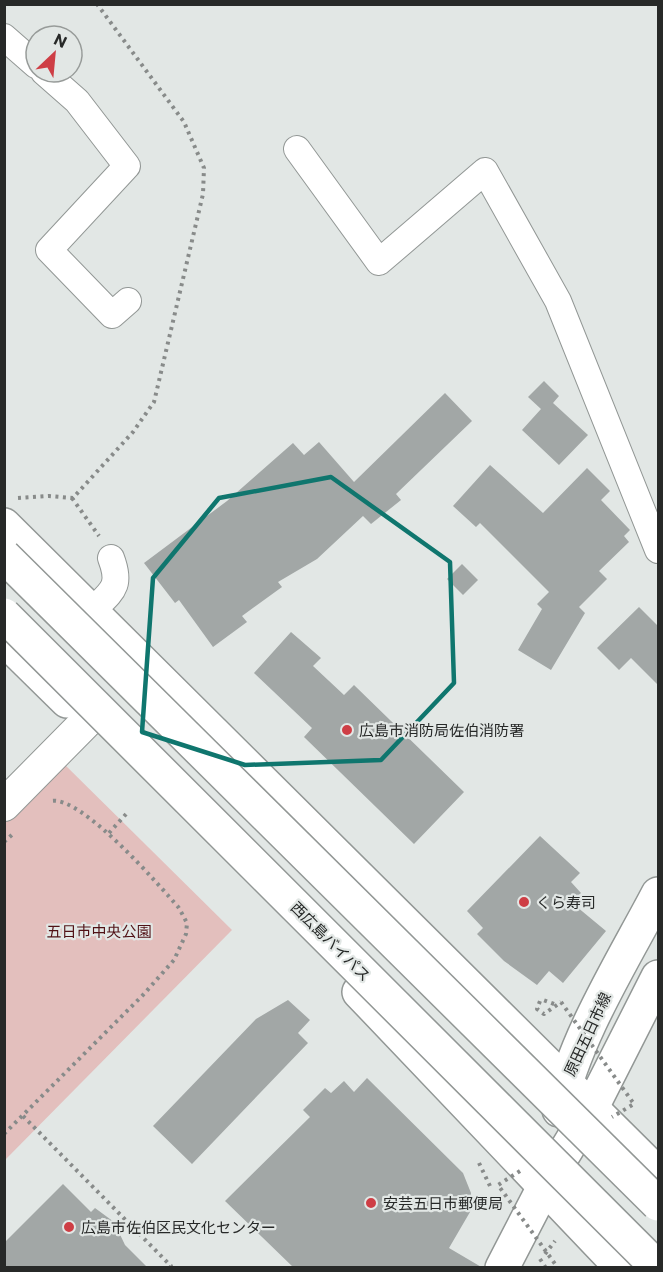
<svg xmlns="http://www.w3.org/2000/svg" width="663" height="1272" font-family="Commissioner,'Noto Sans JP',sans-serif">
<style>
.green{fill:#e3bfbd}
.building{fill:#a2a7a6}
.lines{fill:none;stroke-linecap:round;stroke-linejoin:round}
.minor-casing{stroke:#929795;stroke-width:28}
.tertiary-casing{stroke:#929795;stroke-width:34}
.secondary-casing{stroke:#929795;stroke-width:36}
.trunk-casing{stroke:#929795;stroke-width:36}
.path{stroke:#888b8a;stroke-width:4;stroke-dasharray:3 4.5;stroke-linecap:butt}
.minor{stroke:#fff;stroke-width:26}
.tertiary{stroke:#fff;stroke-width:32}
.secondary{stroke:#fff;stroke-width:33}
.trunk{stroke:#fff;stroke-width:33}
.motorway-bridge-casing{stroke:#929795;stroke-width:36;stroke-linecap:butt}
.path-bridge{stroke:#888b8a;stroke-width:4;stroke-dasharray:3 4.5;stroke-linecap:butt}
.motorway-bridge{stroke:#fff;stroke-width:33}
.marked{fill:none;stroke:#0f766e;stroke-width:4.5;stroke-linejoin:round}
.poi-dot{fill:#ce3e45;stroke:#e2e7e5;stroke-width:2}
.labels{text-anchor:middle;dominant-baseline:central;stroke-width:4.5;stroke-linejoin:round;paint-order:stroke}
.poi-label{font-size:15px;fill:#272928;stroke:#e2e7e5;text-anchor:start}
.park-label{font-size:15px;fill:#501115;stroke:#e2e7e5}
.street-label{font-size:15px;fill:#272928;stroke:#e2e7e5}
</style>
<rect width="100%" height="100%" fill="#e2e7e5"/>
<path class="green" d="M59,759L232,930L5,1160V815Z"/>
<g class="building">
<path d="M544,381L559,396L553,403L588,435L559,465L522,430L541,409L528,397Z"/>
<path d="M445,393L472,421L396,494L401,500L371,524L363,516L317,559L278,582L282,587L242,616L247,622L213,647L179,600L175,603L144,563L227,501L293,443L304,455L319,442L354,482Z"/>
<path d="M490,465L543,513L587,468L610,491L601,500L630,530L624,536L629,542L599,571L607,579L579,607L585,613L551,670L518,650L542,609L537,604L549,592L480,523L476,527L453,506Z"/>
<path d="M462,564L478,580L463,595L447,579Z"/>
<path d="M639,607L658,626V685L631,658L619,670L597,648Z"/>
<path d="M291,632L321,658L313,666L344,695L354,685L464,792L414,844L304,737L312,728L254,673Z"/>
<path d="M540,836L580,873L571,882L581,893L571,902L606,931L563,983L549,971L537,985L504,961L477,934L483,928L467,911Z"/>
<path d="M288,1000L310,1020L298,1033L308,1043L192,1164L153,1126L256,1019Z"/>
<path d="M367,1078L463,1173L471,1193L470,1212L449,1248L483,1268H294L225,1201L310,1117L303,1110L325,1088L331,1093L344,1081L354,1092Z"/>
<path d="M63,1184L91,1212L95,1208L114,1222L125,1245L148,1268H4V1243Z"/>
</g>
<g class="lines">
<g class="minor-casing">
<g id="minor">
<path d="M4,37L36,65"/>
<path d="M44,72L77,101L127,166L49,250L112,315L128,301"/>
<path d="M297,149L379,262L485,171L558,301L658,550"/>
<path d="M92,611C112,591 122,587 111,558"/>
</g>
</g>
<g class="tertiary-casing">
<path id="tertiary" d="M4,805L87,721"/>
</g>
<g class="secondary-casing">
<g id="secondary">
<path d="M559,1110C574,1038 624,959 658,894"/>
<path d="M502,1268L545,1185L591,1109L658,977"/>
</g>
</g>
<g class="trunk-casing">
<g id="trunk">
<path d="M4,525L658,1174"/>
<path d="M4,639L67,701"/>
<path d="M359,992L622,1268"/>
</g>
</g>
<g class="path">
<path d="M18,498L49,496L73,498L133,432L154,402L203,194L204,168L184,122L97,4"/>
<path d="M72,498L99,536"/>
<path d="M109,833L127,813"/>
<path d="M4,842L14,833"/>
<path d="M554,1004L543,1000L540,1001L537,1009L544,1014L561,1002"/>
<path d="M23,1116L171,1266L170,1268"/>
<path d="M4,1134L143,995L174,960L186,934L187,923L179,908C159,885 81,795 51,801"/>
<path d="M479,1163L490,1186"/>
<path d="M545,1254L555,1241"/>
<path d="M540,1259L546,1268"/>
</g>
<use href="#minor" class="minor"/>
<use href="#tertiary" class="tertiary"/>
<use href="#secondary" class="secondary"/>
<use href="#trunk" class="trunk"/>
<g class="motorway-bridge-casing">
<g id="motorway-bridge">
<path d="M4,556L658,1204"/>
<path d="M4,615L658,1268"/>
</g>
</g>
<g class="path-bridge">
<path d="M561,1002L634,1104L612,1117"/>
<path d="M520,1171L498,1185L558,1268"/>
</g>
<use href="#motorway-bridge" class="motorway-bridge"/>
</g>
<path class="marked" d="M331,477L450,562L454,683L381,760L245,765L142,732L153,578L219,498Z"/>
<g class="poi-dot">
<circle cx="347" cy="730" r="6"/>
<circle cx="524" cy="902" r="6"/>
<circle cx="371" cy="1203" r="6"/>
<circle cx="69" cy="1227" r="6"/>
</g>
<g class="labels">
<g class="poi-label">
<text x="359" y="730">広島市消防局佐伯消防署</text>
<text x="536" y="902">くら寿司</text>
<text x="383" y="1203">安芸五日市郵便局</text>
<text x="81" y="1227">広島市佐伯区民文化センター</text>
</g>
<g class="park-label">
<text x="99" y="931">五日市中央公園</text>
</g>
<g class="street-label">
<text transform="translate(331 941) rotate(45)">西広島バイパス</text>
<text transform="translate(587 1034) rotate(-65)">原田五日市線</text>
</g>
</g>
<rect width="663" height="1272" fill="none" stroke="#272928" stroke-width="12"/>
<g transform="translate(54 54) rotate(26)"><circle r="28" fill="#e2e7e5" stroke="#979b99" stroke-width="1.5"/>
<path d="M0-4.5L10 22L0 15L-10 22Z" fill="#ce3e45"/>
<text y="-9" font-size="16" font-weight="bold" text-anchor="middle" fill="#272928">N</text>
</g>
</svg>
